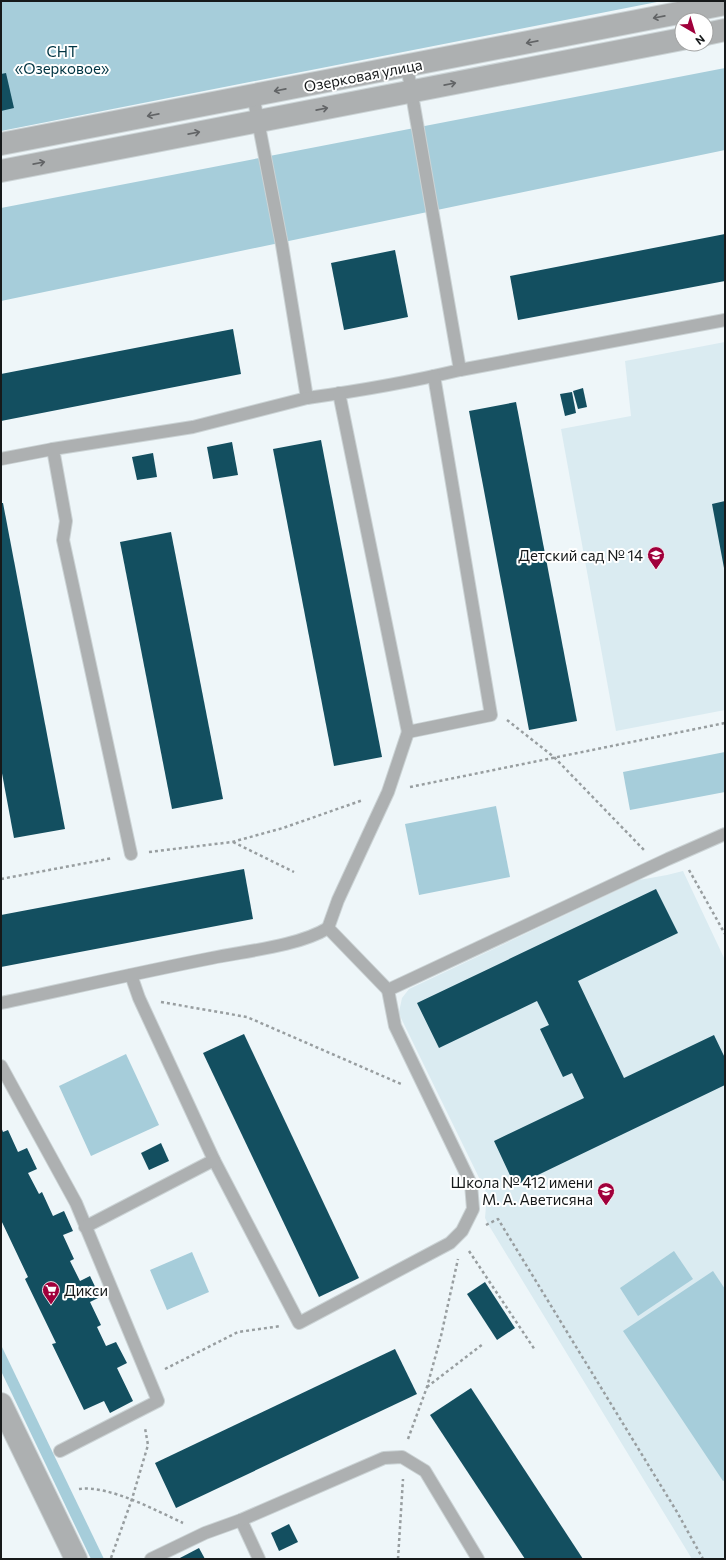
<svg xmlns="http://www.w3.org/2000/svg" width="726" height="1560" font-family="Commissioner,sans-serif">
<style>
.built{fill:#daebf1}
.green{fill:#a6cdda}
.building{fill:#134f60}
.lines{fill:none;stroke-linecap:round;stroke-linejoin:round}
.service-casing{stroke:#cbd3d5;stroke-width:14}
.minor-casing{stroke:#cbd3d5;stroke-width:24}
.tertiary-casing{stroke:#cbd3d5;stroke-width:24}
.path{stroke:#989ea0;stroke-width:2.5;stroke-dasharray:3 3;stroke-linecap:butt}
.service{stroke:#adb0b1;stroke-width:12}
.minor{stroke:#adb0b1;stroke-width:22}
.tertiary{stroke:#adb0b1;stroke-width:22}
.oneway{stroke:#626466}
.labels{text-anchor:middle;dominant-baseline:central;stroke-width:4;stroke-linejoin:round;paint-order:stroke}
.park-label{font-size:15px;fill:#003543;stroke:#fff}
.street-label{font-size:15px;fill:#16191a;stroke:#fff}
.poi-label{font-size:15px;fill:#16191a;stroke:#fff;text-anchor:end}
</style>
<rect width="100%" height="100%" fill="#eef6f9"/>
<g class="built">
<path d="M725,342V710L616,731L561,429L631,416L625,361Z"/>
<path d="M683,871L725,960V1559H692L488,1224L485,1218L487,1194L401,1018L399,1012L402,998L409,989L639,880L667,875Z"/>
</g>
<g class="green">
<path d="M1,1H662L1,131Z"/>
<path d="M725,68V150L1,301V208Z"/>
<path d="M725,752V792L630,810L623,772Z"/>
<path d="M496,806L510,877L419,895L405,824Z"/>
<path d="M126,1054L159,1125L91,1156L59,1086Z"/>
<path d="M674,1251L693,1279L638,1316L620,1288Z"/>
<path d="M192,1252L209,1292L167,1310L150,1270Z"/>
<path d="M713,1271L725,1289V1480L723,1481L623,1331Z"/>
<path d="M1,1345L104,1559H91L1,1371Z"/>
</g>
<g class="building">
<path d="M6,73L14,108L1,111V74Z"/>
<path d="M725,234V281L518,320L510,276Z"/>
<path d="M395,250L408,317L344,330L331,263Z"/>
<path d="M233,329L241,374L1,421V374Z"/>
<path d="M583,388L587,407L578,409L573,391Z"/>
<path d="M572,392L576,413L565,416L560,394Z"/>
<path d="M516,402L577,721L529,730L469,411Z"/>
<path d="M321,440L382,757L334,766L273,449Z"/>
<path d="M232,442L238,475L213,479L207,447Z"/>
<path d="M153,453L157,477L137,480L132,457Z"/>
<path d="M725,501V567L724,568L712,504Z"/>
<path d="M1,503H3L65,829L14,838L1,768Z"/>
<path d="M171,532L223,799L172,809L120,542Z"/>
<path d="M244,869L253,919L1,967V915Z"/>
<path d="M656,889L678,933L578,981L624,1078L714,1035L725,1058V1085L515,1186L494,1141L584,1098L572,1073L563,1077L540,1029L549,1025L537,1001L439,1048L417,1003Z"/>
<path d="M244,1034L359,1278L319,1297L203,1053Z"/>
<path d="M1,1127L3,1132L8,1130L18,1152L27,1148L37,1169L28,1173L39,1194L42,1192L53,1216L64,1211L73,1231L63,1235L74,1259L70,1261L80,1281L90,1276L100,1297L90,1302L101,1325L97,1327L106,1346L116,1342L127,1363L117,1368L133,1401L110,1413L104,1401L84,1410L52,1344L56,1343L25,1279L28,1277L1,1220Z"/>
<path d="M161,1143L169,1161L149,1170L141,1153Z"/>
<path d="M485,1282L515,1328L497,1340L467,1294Z"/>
<path d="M395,1349L417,1394L176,1508L155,1463Z"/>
<path d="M471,1388L583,1559H525L430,1415Z"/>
<path d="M289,1524L298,1542L279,1551L271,1533Z"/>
<path d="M199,1548L205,1559H178Z"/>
</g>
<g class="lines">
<g class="service-casing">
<g id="service">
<path d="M253,95L282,245L307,398C358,391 410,382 460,370L407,66"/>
<path d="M460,370L725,320"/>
<path d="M339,393L408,732L491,715L434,376"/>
<path d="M1,459L53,449"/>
<path d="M131,854L63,540L66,521L53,449L193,427L307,398"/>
<path d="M328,928L338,900L388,792L408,732"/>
<path d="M131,975L139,998L214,1160L299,1323L450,1243L462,1231L473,1209L471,1184L395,1026L388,990"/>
<path d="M1,1003C71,988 141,972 212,958C246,951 299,946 328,928L388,990L668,859L725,834"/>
<path d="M1,1066L76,1203L158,1401L60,1451"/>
<path d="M85,1227L214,1160"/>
<path d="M241,1520L259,1559"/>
<path d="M151,1559L205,1533L241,1520L384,1458L402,1457L425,1471L478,1559"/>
</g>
</g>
<g class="minor-casing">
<path id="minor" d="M1,1404L76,1559"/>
</g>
<g class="tertiary-casing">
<g id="tertiary">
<path d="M706,34L725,30"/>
<path d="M1,144L725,4"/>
<path d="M1,171L682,39"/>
</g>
</g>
<g class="path">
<path d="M507,720L554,757L644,850"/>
<path d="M410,787L725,723"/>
<path d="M233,842L294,872"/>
<path d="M149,852L232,842L283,828L363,800"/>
<path d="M689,870L725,934"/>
<path d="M1,879L113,858"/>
<path d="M161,1002L247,1017L401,1084"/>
<path d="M486,1225L498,1219L677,1512L703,1559"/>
<path d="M469,1251L535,1350"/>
<path d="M165,1369L238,1332L281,1326"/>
<path d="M427,1387L483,1344"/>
<path d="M408,1439L427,1387L441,1336L458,1259"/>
<path d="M79,1489C109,1485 155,1510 183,1523"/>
<path d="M111,1558L132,1499L148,1445L145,1428"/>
<path d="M398,1559L403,1479"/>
</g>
<use href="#service" class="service"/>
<use href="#minor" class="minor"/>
<use href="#tertiary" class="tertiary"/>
</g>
<defs><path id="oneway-shaft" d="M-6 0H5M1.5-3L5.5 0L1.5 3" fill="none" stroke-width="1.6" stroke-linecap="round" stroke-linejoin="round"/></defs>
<g class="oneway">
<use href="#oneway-shaft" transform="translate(659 17) rotate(169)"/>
<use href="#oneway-shaft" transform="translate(532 42) rotate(169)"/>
<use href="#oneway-shaft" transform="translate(450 84) rotate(-11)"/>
<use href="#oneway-shaft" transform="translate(280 90) rotate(169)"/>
<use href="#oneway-shaft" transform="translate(322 109) rotate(-11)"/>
<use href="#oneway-shaft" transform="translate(153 115) rotate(169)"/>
<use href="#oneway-shaft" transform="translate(194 133) rotate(-11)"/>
<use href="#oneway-shaft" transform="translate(39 163) rotate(-11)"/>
</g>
<defs>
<g id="school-pin" transform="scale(0.9)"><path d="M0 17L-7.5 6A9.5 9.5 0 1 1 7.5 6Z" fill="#a0003b" stroke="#fff"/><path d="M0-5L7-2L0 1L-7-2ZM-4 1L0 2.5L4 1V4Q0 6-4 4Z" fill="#fff"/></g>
<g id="supermarket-pin" transform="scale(0.9)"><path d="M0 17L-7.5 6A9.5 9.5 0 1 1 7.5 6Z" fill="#a0003b" stroke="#fff"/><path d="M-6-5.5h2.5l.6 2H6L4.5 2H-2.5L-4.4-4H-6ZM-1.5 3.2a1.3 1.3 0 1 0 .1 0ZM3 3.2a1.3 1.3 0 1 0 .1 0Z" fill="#fff"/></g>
</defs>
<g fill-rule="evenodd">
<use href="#school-pin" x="656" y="555"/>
<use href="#school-pin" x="606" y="1191"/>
<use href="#supermarket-pin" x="51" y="1290"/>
</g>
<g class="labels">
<g class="park-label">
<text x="62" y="51">СНТ<tspan x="62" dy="17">«Озерковое»</tspan></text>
</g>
<g class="street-label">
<text transform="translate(363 75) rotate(-11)">Озерковая улица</text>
</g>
<g class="poi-label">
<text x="643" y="555">Детский сад № 14</text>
<text x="593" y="1182">Школа № 412 имени<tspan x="593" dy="17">М. А. Аветисяна</tspan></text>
<text x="64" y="1290" text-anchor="start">Дикси</text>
</g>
</g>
<rect width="726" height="1560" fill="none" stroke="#16191a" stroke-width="4"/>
<g transform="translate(694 32) rotate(142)"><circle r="19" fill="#ffffff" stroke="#a2a3a3"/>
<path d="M0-3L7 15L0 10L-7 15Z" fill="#a0003b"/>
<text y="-6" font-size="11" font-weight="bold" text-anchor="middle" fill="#16191a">N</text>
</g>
</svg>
